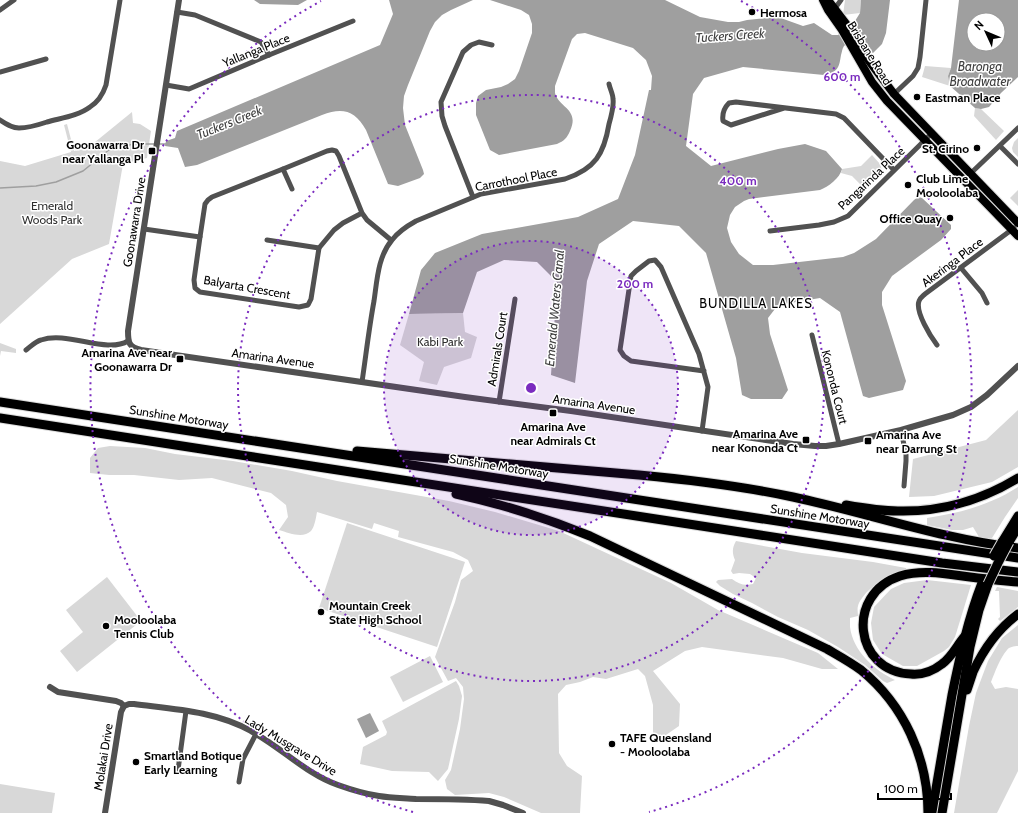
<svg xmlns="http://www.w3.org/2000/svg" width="1018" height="813" font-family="Cabin,sans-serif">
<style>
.green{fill:#d8d8d8}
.water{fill:#9f9f9f;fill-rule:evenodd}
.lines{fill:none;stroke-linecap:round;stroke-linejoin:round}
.stream{stroke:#9f9f9f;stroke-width:1.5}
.primary-casing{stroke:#dbdbdb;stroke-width:10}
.motorway-casing{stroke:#dbdbdb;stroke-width:11}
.minor{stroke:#515151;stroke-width:5}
.tertiary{stroke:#515151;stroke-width:6}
.primary{stroke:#000;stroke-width:8}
.motorway{stroke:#000;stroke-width:9}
.motorway-bridge-casing{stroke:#dbdbdb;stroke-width:11;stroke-linecap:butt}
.motorway-bridge{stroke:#000;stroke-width:9}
.ring{fill:none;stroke:#7b2cbf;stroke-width:2;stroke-dasharray:2 4}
.poi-dot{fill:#000;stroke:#fff;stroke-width:1.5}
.labels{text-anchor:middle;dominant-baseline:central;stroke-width:3;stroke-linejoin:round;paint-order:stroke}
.poi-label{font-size:12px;font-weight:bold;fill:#000;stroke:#fff;text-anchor:start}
.street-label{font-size:12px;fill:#000;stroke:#fff}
.park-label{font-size:12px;fill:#2f2f2f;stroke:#fff}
.water-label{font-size:13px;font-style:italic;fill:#404040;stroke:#fff}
.neighbourhood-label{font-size:13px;letter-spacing:1px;fill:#000;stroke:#fff}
.centre{fill:#7b2cbf;stroke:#fff;stroke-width:2}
.ring-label{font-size:12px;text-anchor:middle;font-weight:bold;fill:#7b2cbf;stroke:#fff;stroke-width:3;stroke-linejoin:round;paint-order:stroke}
</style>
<rect width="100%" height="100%" fill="#fff"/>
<g class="green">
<path d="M845,0H861L860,13L843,15Z"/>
<path d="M925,66L951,68L948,76L950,86L922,77Z"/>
<path d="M975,108L981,109L1004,131L996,140L974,116Z"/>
<path d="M132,112L133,123L140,124L151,131L147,158L123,164L109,244L72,259L0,324V161L25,166L71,152L64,125L67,124L74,151L89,147Z"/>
<path d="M1018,138V157L1013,152L1012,148L1014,142Z"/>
<path d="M872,155L880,164L882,170L881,174L865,189L852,176L841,173L842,169L861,166Z"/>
<path d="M1018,190V206L1010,198Z"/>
<path d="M463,313L465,332L477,337L471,358L444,367L437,385L419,381L424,362L400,345L409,314Z"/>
<path d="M0,343L16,349V353L1,351L0,356Z"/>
<path d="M1018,410V467L992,482L934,496L909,497L913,459L986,440Z"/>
<path d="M110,446L145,448L175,454L233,461L292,471L337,481L449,501L495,512L559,531L671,583L718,610L818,653L838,669H822L783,658L702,647L685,651L653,671L680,704L679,726L663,737L653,733V705L645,676L638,669L606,679L593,677L580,682L566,685L558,694L559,753L567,766L582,776L580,813H541L504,797L489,793L455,795L447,789L445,780L451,770L460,729L464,699L463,687L456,678L448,681L435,657L455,602L461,580L473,571L468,560L453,552L398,537L399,531L374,523L372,529L317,512C316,517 315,526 311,531C303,539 289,533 279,530L288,517L286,505L271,493L212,478L179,480L134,475H109L90,473V458L98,448Z"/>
<path d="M1018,487V498L1005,517L992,538L984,539L979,537L973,527L963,530H952L927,525V518C960,513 990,505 1018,487Z"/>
<path d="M347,523L465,562L437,647L319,608Z"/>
<path d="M736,541L802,553L873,562L906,568L907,571C891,575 878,581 866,593C863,597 859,601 858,606C857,609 858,613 858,616L850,618C850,621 850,625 850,627C853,651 874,670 895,680L887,683L883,681L865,665L838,647L808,630L778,617L752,603L733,594L720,586L716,582L718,580L732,579C739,584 744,586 753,584L756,578L750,574L739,573L733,574L731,571L735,560C732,553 732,548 736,541Z"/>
<path d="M107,577L141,621L77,672L60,651L83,632L66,610Z"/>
<path d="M927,580L971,585L955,637L949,647L944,651L917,666H903L882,654L873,640L871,623L874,607L891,589L904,583Z"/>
<path d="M997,587L1018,591V607L1000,621L998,619L1000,617L999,591H995Z"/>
<path d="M1018,625V646C1014,646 1009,647 1007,650C1000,658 995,672 991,682L995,689L1006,687L1018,689V771L997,813H954L969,726L976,693L988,661L1002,638Z"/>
<path d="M430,656L443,682L403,702L390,677Z"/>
<path d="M456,681L459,686L462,696L459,719L448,769L438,781L429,772L392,771L360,764L363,747L386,735L387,732L382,721Z"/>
<path d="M0,784L55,793L52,813H0Z"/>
</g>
<g class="water">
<path d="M254,0H307L298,5L260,4Z"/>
<path d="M389,0H473L451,10L442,15L435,22L430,31L408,85L404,96L403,108L405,125L423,170L424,174L420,178L398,186L388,184L366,130C355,110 342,107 322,115L197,165L185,167L178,148L165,146L166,141L175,138L177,131L380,45L393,14Z"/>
<path d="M490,0H665L700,17L728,22H739L747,20L778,17L803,26L814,23L832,35H838L855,21L860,13L861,0H890L886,33L882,44L873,53L855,39C851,41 847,43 844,46C842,49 842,52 841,55C839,68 838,72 824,75L743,67L704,78L693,94L686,146L711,166L778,149L805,144L826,151L842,169C840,178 828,187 820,190L749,199L744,201L735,207L730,215L727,228L731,242L739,254L753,265H773L843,257L854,253L876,239L914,200L918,197L922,198L951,225V229L941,240L892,276L882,292V305L906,381L903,390L869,398L863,396L840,312L820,298L778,305L768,318L770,334L788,390L782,399H751L742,395L736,358L706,253L679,226L633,221L599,244L587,281L575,383L551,375L557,282L537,262L504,260L477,272L463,313L409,314L421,270L435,253L482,234L578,217L618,199L635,155L649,90H651L652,76L646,60L633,48L585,33L577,34L572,39L555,86C555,87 555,92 555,93C559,108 580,109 570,131C567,138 564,141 557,144L499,155L490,150L476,115V103L478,96L486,90L501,87L508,84L515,79L519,71L532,33V24L529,15L521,10Z"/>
<path d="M959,0H1018V77L1001,93L989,107L981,109L975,108L950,86L948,76L951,68ZM974,20H998V44H974Z"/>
<path d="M370,713L379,731L366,738L357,719Z"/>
</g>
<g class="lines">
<g class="stream">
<path d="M159,144H167"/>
<path d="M0,188L36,186L56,182L83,171L110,149L134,144H155"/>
</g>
<g class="primary-casing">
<g id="primary">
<path d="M823,0L828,10L842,30L872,82L887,101L1018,236"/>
<path d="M828,0L847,25L866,57L894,94L1018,223"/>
</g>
</g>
<g class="motorway-casing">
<g id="motorway">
<path d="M0,402L1018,558"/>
<path d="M0,418L942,563L1018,572"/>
<path d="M357,451L639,475C691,480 742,486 793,497C868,513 941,539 1018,548"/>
<path d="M456,494C502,504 546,518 590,536L827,649C839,656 850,662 861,670C904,705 928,758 928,813"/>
<path d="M846,505C863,508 881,511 898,511C941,512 982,500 1018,478"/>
<path d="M1002,542L1018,516"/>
<path d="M1009,542L1018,527"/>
<path d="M965,636C957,645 952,657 942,664C933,671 922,675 911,674C854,672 845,594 900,576C923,569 947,574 970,577C986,579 1002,581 1018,582"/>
<path d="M967,690C969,684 971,678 973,672C983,650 998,629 1018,614"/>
<path d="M932,812C939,773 945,734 952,695C960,656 968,619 982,583"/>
<path d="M942,813L970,647L979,610L988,584"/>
</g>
</g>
<g class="minor">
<path d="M0,10L14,0"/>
<path d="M833,11L841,0"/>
<path d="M177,12L195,15L261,42L269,55"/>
<path d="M0,72L46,59"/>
<path d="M166,85L189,89L269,55L353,21"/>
<path d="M894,94L913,76L918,68L920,57L926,0"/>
<path d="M784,108L731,125L723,121C722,114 724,108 729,103L736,102L836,114L844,118L894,170"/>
<path d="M0,120C6,124 12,128 19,128C28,128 38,125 47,122C61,118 78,116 90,107C98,102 103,94 106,85L120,0"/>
<path d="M1000,146L1018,164"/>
<path d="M283,169L292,189"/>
<path d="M970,174L1018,128"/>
<path d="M473,197L445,126L442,116L441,102L463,52L471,45L479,42L492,45"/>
<path d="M362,213L343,223L334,230L319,248L311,299L308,305L299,307L200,292L195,288L194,280L200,237L205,204L208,200L212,197L283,169L327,151L332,150L336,151L339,156L362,213L367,220L391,240"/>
<path d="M144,229L200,237"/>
<path d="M770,231L819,225L834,222L848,216L931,134"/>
<path d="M267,240L319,248"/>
<path d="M961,268L982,293L987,303"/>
<path d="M812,335L839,444"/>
<path d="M937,345C931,337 915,312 919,301C920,298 923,296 925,294L1014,228"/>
<path d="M26,350C30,347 36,341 41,340C68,331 106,354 128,341"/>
<path d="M362,382C366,355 369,328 374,301C377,281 378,256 392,240C398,232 407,226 416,221L481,194L565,179C595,169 604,154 609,124C611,117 614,106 613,99C613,94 610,89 609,84"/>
<path d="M499,402L515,299"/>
<path d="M901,430L906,455V461L904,486"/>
<path d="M702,431L708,387L699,354L661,267L655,260L649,261L636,271L631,276L620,350L624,356L631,361L704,371"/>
<path d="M178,770L186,711"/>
<path d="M239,782L243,759L256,734"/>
</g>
<g class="tertiary">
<path d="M179,0L128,331C128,343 129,347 141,350L465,397L571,411L793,444L815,446H826L839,444L901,430L953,415L971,407L987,395L1018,366"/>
<path d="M50,687L58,692L116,701L121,703L124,706"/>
<path d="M124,706L129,704H134C173,709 216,711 251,731C281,747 306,774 338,785C352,790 366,794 379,796C391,798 404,798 416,799C440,799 464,799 489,801L503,805L523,813"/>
<path d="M105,813L121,712L124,706"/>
</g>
<use href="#primary" class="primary"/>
<use href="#motorway" class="motorway"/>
<g class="motorway-bridge-casing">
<g id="motorway-bridge">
<path d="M994,556L1002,542"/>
<path d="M988,584L998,563L1009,542"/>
</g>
</g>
<use href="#motorway-bridge" class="motorway-bridge"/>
</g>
<circle cx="531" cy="388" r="147" fill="#7b2cbf" fill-opacity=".12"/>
<g class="ring">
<circle cx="531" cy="388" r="147"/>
<circle cx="531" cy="388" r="293"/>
<path d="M413 812A440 440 0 0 1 321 1M741 1A440 440 0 0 1 649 812"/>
</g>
<g class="poi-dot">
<circle cx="752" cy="12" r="4"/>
<circle cx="917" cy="97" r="4"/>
<circle cx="977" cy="148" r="4"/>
<rect x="148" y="147" width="8" height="8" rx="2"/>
<circle cx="908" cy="185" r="4"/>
<circle cx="950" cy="218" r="4"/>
<rect x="176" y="355" width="8" height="8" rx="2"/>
<rect x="549" y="409" width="8" height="8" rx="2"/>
<rect x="802" y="436" width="8" height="8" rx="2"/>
<rect x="864" y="437" width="8" height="8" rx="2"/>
<circle cx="321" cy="612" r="4"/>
<circle cx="106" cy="626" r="4"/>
<circle cx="612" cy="744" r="4"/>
<circle cx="136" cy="762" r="4"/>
</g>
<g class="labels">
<g class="poi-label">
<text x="760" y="12">Hermosa</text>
<text x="925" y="97">Eastman Place</text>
<text x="144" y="144" text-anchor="end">Goonawarra Dr<tspan x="144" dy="14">near Yallanga Pl</tspan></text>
<text x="969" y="148" text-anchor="end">St. Cirino</text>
<text x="916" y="178">Club Lime<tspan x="916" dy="14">Mooloolaba</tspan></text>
<text x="942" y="218" text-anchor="end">Office Quay</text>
<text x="172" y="352" text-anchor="end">Amarina Ave near<tspan x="172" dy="14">Goonawarra Dr</tspan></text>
<text x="553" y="426" text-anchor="middle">Amarina Ave<tspan x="553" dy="14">near Admirals Ct</tspan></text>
<text x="798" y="433" text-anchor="end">Amarina Ave<tspan x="798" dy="14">near Kononda Ct</tspan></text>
<text x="876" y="434">Amarina Ave<tspan x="876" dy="14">near Darrung St</tspan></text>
<text x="329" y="605">Mountain Creek<tspan x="329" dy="14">State High School</tspan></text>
<text x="114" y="619">Mooloolaba<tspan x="114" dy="14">Tennis Club</tspan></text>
<text x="620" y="737">TAFE Queensland<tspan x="620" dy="14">- Mooloolaba</tspan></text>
<text x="144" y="755">Smartland Botique<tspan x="144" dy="14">Early Learning</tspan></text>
</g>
<g class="street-label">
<text transform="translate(256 50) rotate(-22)">Yallanga Place</text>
<text transform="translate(870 53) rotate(58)">Brisbane Road</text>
<text transform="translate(871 178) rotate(-43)">Pangarinda Place</text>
<text transform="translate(516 179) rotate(-11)">Carrothool Place</text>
<text transform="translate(134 222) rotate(-81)">Goonawarra Drive</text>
<text transform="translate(952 262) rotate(-37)">Akeringa Place</text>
<text transform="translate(247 287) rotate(10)">Balyarta Crescent</text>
<text transform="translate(497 349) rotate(-81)">Admirals Court</text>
<text transform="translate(273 358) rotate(8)">Amarina Avenue</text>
<text transform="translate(835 387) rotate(76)">Kononda Court</text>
<text transform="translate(594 404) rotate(8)">Amarina Avenue</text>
<text transform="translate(179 417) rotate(9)">Sunshine Motorway</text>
<text transform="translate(499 466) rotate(9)">Sunshine Motorway</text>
<text transform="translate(820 516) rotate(9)">Sunshine Motorway</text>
<text transform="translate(291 745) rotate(31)">Lady Musgrave Drive</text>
<text transform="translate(103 757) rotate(-81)">Molakai Drive</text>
</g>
<g class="park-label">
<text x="52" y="205">Emerald<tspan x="52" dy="14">Woods Park</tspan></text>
<text x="440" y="341">Kabi Park</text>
</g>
<g class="water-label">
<text transform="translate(730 35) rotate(-4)">Tuckers Creek</text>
<text x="980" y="66">Baronga<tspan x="980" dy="15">Broadwater</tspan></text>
<text transform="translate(229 122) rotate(-22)">Tuckers Creek</text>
<text transform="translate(554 308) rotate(-85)">Emerald Waters Canal</text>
</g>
<g class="neighbourhood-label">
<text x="756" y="303">BUNDILLA LAKES</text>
</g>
</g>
<circle cx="531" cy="388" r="6" class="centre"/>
<g class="ring-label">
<text x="842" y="81">600 m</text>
<text x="738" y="185">400 m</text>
<text x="635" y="288">200 m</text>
</g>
<g transform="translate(986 32) rotate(314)"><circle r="19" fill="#ffffff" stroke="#999999"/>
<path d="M0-3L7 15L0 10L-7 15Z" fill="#000000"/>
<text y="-6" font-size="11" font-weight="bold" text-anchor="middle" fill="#000000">N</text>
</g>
<path d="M878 793v6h73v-6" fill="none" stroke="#000000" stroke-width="2"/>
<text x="884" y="793" font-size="12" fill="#000000" stroke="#ffffff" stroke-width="3" paint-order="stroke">100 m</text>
</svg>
